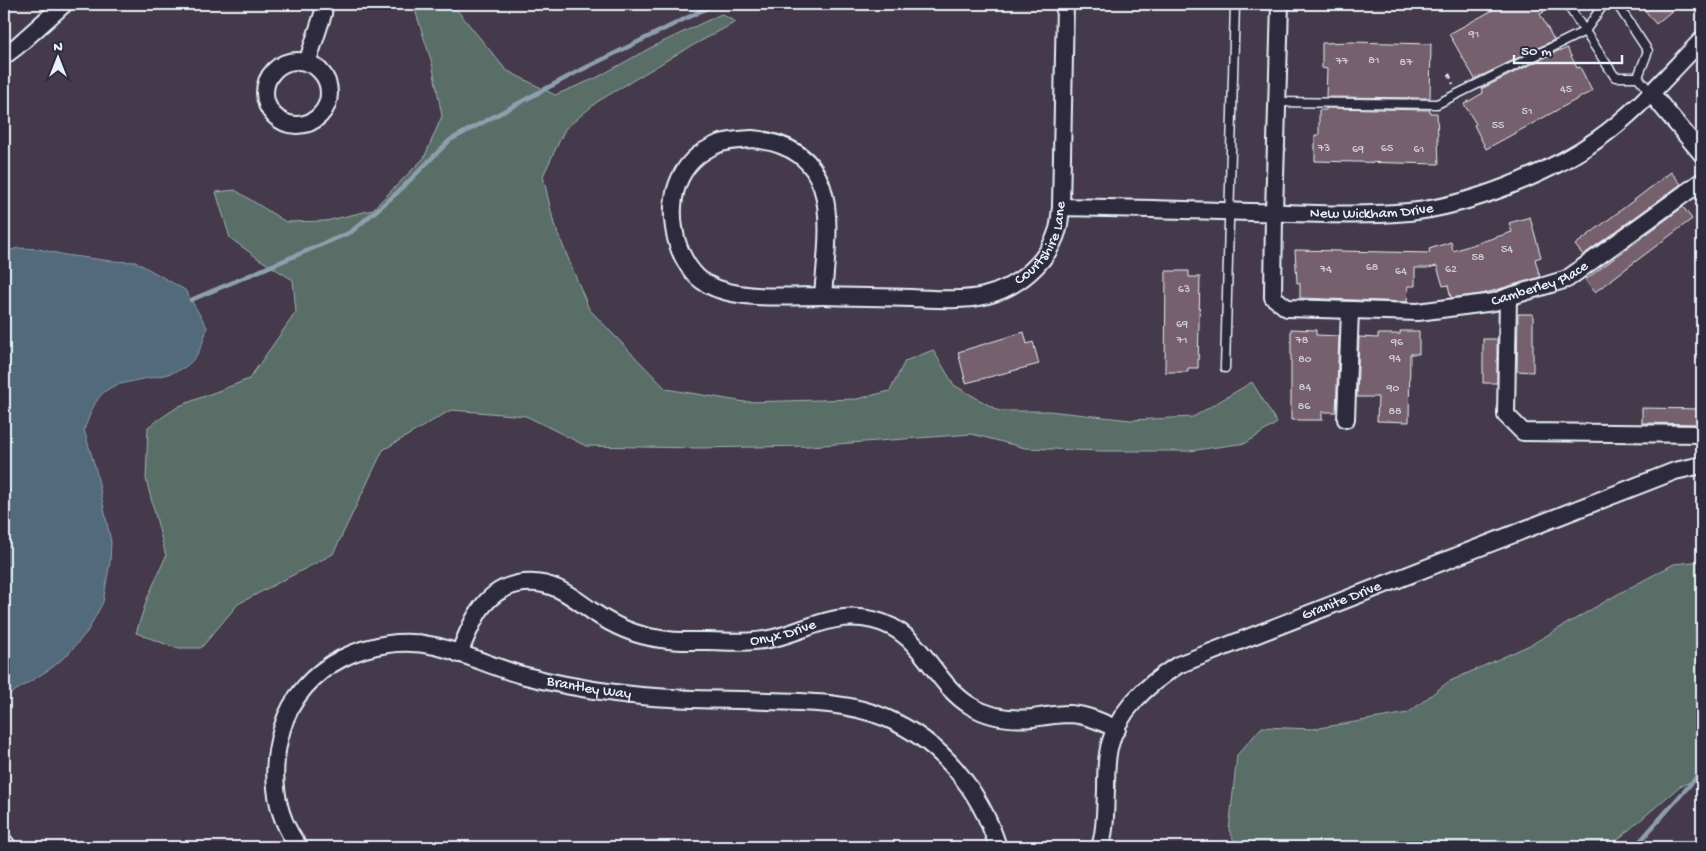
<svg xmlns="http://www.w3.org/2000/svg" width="1706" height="851" font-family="'Gochi Hand',sans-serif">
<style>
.green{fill:#5a6e68;stroke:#a1b0b0}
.water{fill:#52697c;stroke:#8e9fae}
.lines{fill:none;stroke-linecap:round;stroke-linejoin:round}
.stream{stroke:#8e9fae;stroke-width:4.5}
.building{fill:#76616d;stroke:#e8f1f8}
.lane-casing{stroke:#e8f1f8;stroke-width:11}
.street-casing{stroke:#e8f1f8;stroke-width:20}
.path{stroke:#e8f1f8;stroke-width:2.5;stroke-dasharray:5 4;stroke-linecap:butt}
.lane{stroke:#2f2a3d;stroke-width:8}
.street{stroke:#2f2a3d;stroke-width:16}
.labels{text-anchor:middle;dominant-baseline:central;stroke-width:4.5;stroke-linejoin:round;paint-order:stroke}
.number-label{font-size:12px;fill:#cccdd5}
.street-label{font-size:15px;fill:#e8f1f8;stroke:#2f2a3d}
</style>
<rect width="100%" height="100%" fill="#443a4b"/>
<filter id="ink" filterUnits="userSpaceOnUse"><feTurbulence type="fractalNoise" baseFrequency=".02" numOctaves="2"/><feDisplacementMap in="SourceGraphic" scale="10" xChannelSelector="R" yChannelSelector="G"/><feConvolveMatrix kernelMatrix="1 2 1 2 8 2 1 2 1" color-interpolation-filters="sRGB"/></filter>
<g filter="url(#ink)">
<g class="green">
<path d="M417,4H452L506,70L555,95L596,78L652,47L721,14L736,22L679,53L597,102L565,129L543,176L554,224L589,309L666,389L745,402L857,399L890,391L905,361L933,350L954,385L999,411H1049L1131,420L1193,417L1252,382L1277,423L1246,443L1189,451H1100L1025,448L972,434L810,446L698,448L586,446L526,416L451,410L383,450L333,554L238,604L201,648H176L136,633L147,599L166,556L146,479L148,427L179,406L249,379L296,312L293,280L259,259L230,238L216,192L235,190L286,222L326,221L372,210L424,158L442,116L432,63L415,10Z"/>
<path d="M1702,561V778L1680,786L1609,847H1237L1229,830L1237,755L1262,727L1313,729L1408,713L1448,682L1532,644L1618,594L1674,564Z"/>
</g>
<path class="water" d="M18,248L39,249L65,255L111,261L136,262L185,290L207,327C196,378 171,372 129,382C122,384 114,385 107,390C95,397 89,417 84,430L96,470L111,542L110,562L103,602L87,632L68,654L53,667L4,698V252Z"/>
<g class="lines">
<g class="stream">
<path d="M191,300L351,232L398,192L450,140L577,72L715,4"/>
<path d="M1635,847L1702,771"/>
</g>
</g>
<g class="building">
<path d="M1504,4H1540L1544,12L1540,14L1554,40L1475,79L1449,34Z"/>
<path d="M1640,4H1680L1656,24Z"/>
<path d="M1351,42L1431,44L1430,98L1326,97L1327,69L1322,68V43Z"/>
<path d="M1567,48L1577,68L1580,67L1592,91L1486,149L1474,125L1476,124L1464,104L1483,93L1481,89L1560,50L1561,51Z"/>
<path d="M1326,108L1430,110V113H1437L1439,164L1315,161V135H1319V110H1326Z"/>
<path d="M1671,172L1681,184L1583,255L1575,245Z"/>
<path d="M1683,207L1692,219L1595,292L1585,280Z"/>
<path d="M1530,217L1541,257L1535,259L1540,277L1482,294L1451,298L1448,285L1443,286L1437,266L1428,268H1415V286H1408L1407,302L1300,298V283H1297L1295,250L1430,253L1429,249L1451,242L1453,251L1512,232L1509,223Z"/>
<path d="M1166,271H1189V277H1200L1198,368H1188V372H1165Z"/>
<path d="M1518,314H1533V372L1517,371Z"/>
<path d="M1291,329L1316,330V335L1339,336L1336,412H1322V420H1291Z"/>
<path d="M1400,331H1419V354H1410L1409,422L1377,421L1378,397H1357L1359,337L1378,338V334H1400Z"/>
<path d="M1024,332L1027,344L1033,342L1039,364L966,383L958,352Z"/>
<rect x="1483" y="339" width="14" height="44"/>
<path d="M1642,408L1701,409V424L1642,423Z"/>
</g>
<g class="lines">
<g class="lane-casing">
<g id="lane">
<path d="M1567,4L1615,77H1638L1651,93"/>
<path d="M1617,4L1648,51L1638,77"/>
<path d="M1277,102L1437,104L1585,31L1604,4"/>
<path d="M1225,368L1235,4"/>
</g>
</g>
<g class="street-casing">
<g id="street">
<path id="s1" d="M1280,4L1274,212L1273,297L1287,308L1418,312L1494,302L1508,297L1567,279L1702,181"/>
<path d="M4,56L16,47L64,4"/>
<circle cx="297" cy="93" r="32"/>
<path d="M307,63L323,14L324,4"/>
<path d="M1651,93L1702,154"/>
<path d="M752,139C845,148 828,228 823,296C789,296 737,301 707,284C692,276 682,258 677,242C666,201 676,161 718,144C729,140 741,140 752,139Z"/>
<path id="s2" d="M1061,207C1124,208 1187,210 1250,212C1303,213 1356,217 1409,212C1468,206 1549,174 1598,139C1638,111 1668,74 1702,40"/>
<path id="s3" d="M823,296C852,297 882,297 911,298C935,299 961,301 984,296C1017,288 1048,263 1058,229C1060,222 1060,214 1061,207L1065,4"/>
<path d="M1508,297L1506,415L1523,432L1702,434"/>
<path d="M1346,419L1350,310"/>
<path id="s4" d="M459,654C472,622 484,587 524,583C552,580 571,596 592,611C612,625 637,636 661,639C676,642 692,641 707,641C729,642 753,643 774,638C810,629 834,611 873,620C923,631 932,683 971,706C989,717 1011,720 1033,718C1045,716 1057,714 1070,714C1087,715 1102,722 1117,729"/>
<path d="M4,842L8,847"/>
<path id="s5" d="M299,847C273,813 270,769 282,729C300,665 373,632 435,646C465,653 492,667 522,675C552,683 584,689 615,693C666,700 717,699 768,701C808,702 848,702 886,718C942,742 980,790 998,847"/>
<path id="s6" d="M1100,847C1106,830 1105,809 1106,790C1106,776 1106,762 1109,748C1118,710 1147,685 1178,665L1675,471L1702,465"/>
</g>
</g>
<path class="path" d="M1449,74L1453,84"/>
<use href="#lane" class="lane"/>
<use href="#street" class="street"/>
</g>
</g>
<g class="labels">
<g class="number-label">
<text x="1474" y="35">91</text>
<text x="1374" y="61">81</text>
<text x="1342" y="62">77</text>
<text x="1406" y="63">87</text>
<text x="1566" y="90">45</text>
<text x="1527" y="112">51</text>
<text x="1498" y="126">55</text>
<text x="1324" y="149">73</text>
<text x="1387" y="149">65</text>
<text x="1358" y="150">69</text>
<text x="1419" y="150">61</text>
<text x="1507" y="250">54</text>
<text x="1478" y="258">58</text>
<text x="1372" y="268">68</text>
<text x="1326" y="270">74</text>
<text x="1451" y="270">62</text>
<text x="1401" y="272">64</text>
<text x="1184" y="290">63</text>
<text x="1182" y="325">69</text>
<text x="1182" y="341">71</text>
<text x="1302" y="341">78</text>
<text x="1397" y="343">96</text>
<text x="1395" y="359">94</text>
<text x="1305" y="360">80</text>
<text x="1305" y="388">84</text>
<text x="1393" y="389">90</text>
<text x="1304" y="407">86</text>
<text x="1395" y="412">88</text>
</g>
<g class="street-label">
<text stroke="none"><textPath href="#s2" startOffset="311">New Wickham Drive</textPath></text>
<text stroke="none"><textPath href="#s3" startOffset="245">Courtshire Lane</textPath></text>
<text stroke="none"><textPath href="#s1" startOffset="568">Camberley Place</textPath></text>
<text stroke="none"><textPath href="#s6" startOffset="386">Granite Drive</textPath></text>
<text stroke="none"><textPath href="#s4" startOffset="376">Onyx Drive</textPath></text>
<text stroke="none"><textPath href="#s5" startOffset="475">Brantley Way</textPath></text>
</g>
</g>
<rect width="1706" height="851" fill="none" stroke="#2f2a3d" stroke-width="20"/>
<rect x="10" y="10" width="1686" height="831" fill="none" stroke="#e8f1f8" stroke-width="2" filter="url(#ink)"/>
<g transform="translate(58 58)" stroke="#2f2a3d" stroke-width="4" paint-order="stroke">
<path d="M0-4L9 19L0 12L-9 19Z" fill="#e8f1f8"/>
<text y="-8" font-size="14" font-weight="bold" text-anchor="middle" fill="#e8f1f8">N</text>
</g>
<path d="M1514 55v8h108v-8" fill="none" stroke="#e8f1f8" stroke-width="2.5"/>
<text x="1521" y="55" font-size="15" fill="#e8f1f8" stroke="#2f2a3d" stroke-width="4" paint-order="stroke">50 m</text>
</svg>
